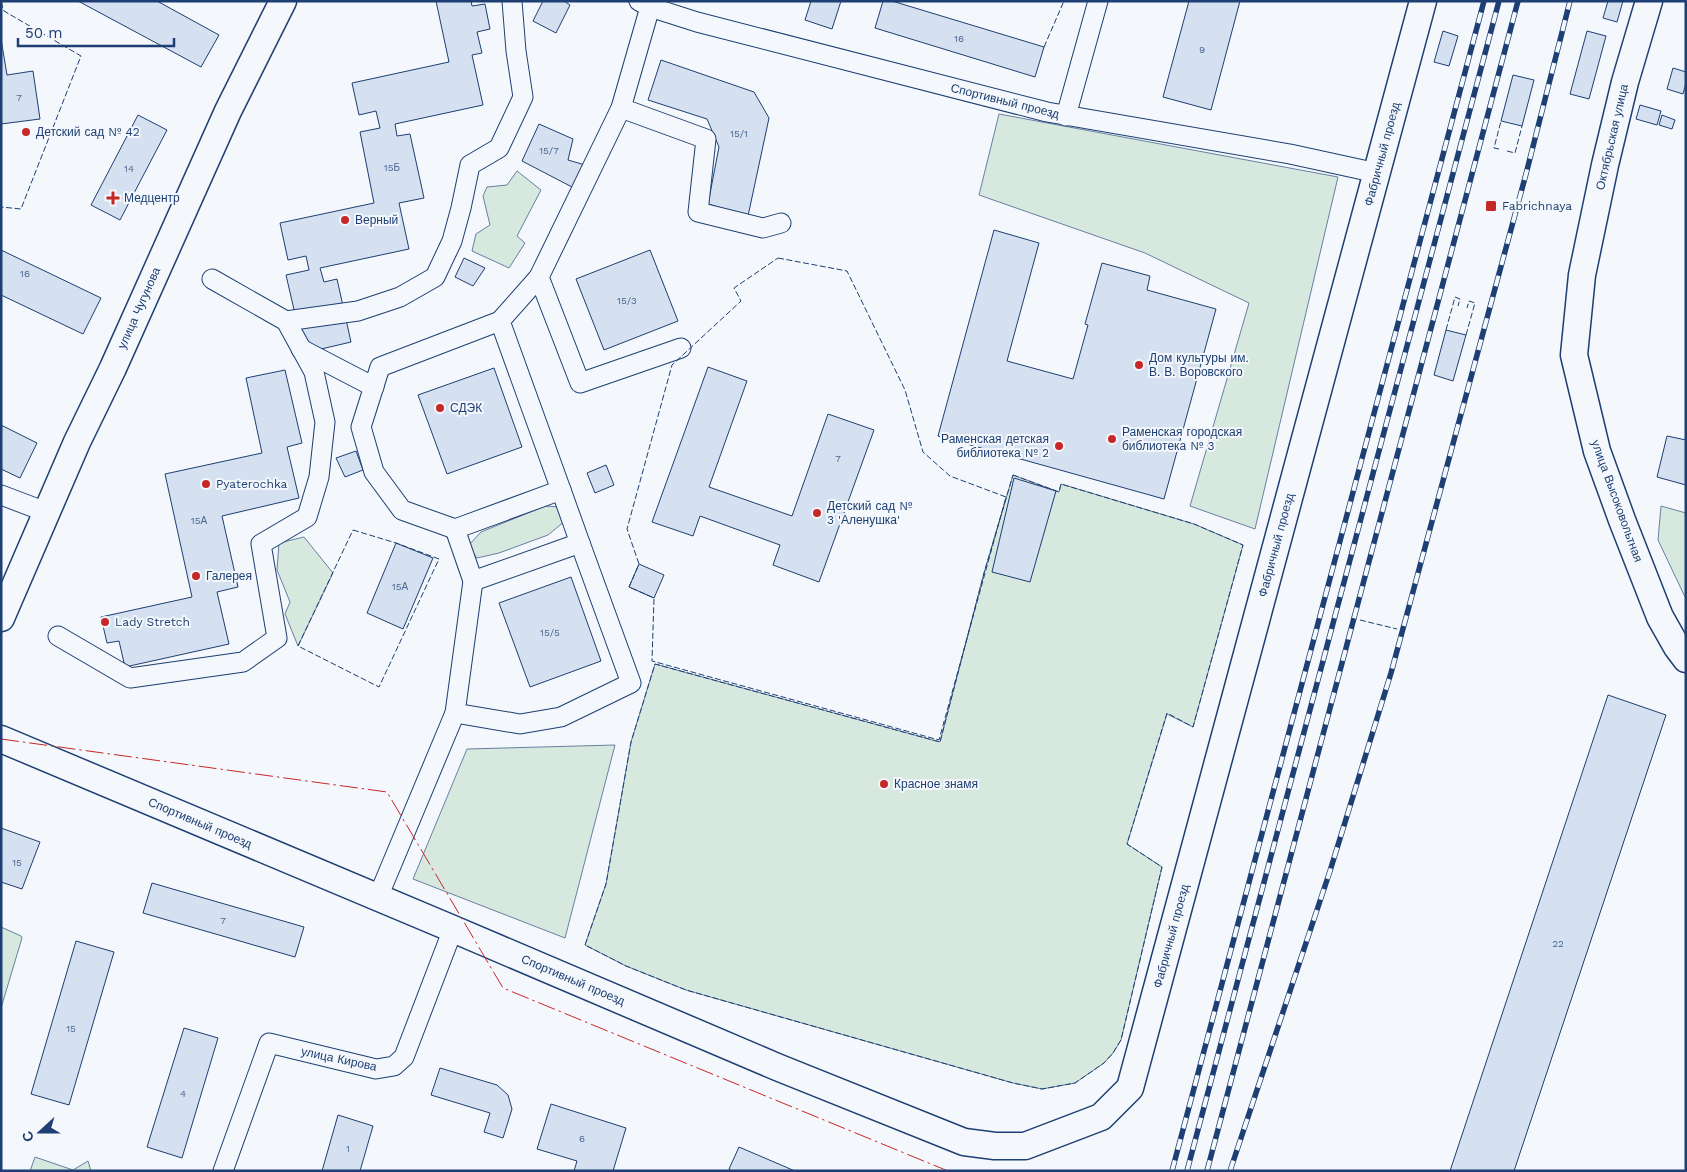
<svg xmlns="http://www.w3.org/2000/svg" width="1687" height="1172" font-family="'Work Sans',sans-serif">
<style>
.green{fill:#d7e8df;stroke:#687fa3}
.building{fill:#d5e0f0;stroke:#1d3f73}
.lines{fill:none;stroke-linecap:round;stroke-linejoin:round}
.street-casing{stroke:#1d3f73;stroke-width:21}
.secondary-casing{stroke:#1d3f73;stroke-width:29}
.street{stroke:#f4f7fb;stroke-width:19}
.secondary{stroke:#f4f7fb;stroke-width:26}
.rail-casing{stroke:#1d3f73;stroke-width:5.5}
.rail{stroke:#f4f7fb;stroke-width:4;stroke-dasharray:11;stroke-linecap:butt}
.fence{stroke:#1d3f73;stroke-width:1;stroke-dasharray:6 2.5;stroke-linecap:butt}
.power{stroke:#c62828;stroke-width:1;stroke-dasharray:18 4 2.5 4;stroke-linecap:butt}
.poi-dot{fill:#c62828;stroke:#f4f7fb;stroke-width:2}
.labels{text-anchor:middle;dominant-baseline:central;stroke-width:4;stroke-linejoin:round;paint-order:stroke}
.number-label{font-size:10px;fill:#4b6792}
.street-label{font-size:12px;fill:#1d3f73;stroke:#f4f7fb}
.poi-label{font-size:12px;fill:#1d3f73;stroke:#f4f7fb;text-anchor:start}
</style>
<rect width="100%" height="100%" fill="#f4f7fb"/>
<g class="green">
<path d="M999,114L1338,177L1255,529L1190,506L1249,303L1145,253L979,195Z"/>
<path d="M517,171L541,190L517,236L525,243L509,268L472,251L476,234L490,225L483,196L487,187L507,185Z"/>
<path d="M1013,475L1059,492L1061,484L1194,524L1243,545L1193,727L1167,714L1127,844L1162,867L1121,1040L1113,1053L1104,1063L1075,1083L1042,1089L1013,1083L686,990L626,966L585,945L606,884L631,742L655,664L940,742L984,573Z"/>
<path d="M545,506L560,507L565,521L548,535L499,553L477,558L468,546L481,532Z"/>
<path d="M1661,506L1686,513V599L1658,540Z"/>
<path d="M304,537L333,573L298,646L285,614L290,602L277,570L279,543Z"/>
<path d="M615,745L565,938L413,879L467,749Z"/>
<path d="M1,927L21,936L22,938L1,1008Z"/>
<path d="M35,1157L73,1170L88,1161L91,1171H30Z"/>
</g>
<g class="building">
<path d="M78,1H157L219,35L201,67Z"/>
<path d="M436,1H471L472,6L485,4L490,29L477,32L482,53L472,55L483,105L395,124L397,136L410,134L424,198L399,203L409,249L320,268L324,282L337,279L351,342L304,353L286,275L309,270L306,256L288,260L280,223L374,203L360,132L380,128L376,111L359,115L352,83L449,62Z"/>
<path d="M543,1H564L570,5L556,33L533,21Z"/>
<path d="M811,1H841L832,29L805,20Z"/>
<path d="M883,1H892L1044,47L1035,77L875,28Z"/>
<path d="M1189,1H1240L1211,110L1163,97Z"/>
<path d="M1608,1H1623L1617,22L1603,18Z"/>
<path d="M1443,31L1458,36L1449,66L1434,62Z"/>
<path d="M1587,31L1606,36L1589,99L1570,94Z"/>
<path d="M1,39L7,75L33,71L40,119L1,124Z"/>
<path d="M661,60L754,92L769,118L748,216L708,204L719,147L707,119L648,100Z"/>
<path d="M1673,68L1686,72V83L1683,94L1667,89Z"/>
<path d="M1513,75L1534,80L1522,126L1501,121Z"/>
<path d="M1640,105L1661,111L1657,125L1636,119Z"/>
<path d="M138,115L167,130L120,220L91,205Z"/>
<path d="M1662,115L1675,120L1672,129L1659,125Z"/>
<path d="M539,124L573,139L568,160L585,165L572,187L522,161Z"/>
<path d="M994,230L1039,243L1007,361L1073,379L1088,325L1085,324L1102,263L1150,276L1147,290L1216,309L1164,499L938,436Z"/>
<path d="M1,250L101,298L83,334L1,295Z"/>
<path d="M650,250L678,321L604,350L576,279Z"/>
<path d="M464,258L485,268L473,286L455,277Z"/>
<path d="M1446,330L1466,335L1453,381L1434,375Z"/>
<path d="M708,367L747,381L709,487L792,516L828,414L874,430L819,582L773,565L780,545L700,516L693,536L652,522Z"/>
<path d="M494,368L522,447L447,474L418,395Z"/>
<path d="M285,370L302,443L287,447L299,498L222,516L238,587L217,592L229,644L125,667L119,641L107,643L101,617L192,597L165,474L262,453L246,378Z"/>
<path d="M1,425L37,443L20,478L1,469Z"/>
<path d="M1667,436L1686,440V485L1657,477Z"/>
<path d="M356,451L363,470L345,477L336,458Z"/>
<path d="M606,465L614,485L595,493L587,473Z"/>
<path d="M1014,478L1056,491L1030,582L992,572Z"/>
<path d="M396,543L433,558L403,629L367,613Z"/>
<path d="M639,564L664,575L654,598L629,587Z"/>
<path d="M571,577L601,661L530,687L499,603Z"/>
<path d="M1608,695L1666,715L1514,1171H1450Z"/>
<path d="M1,828L40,842L22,889L1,882Z"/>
<path d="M152,883L304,927L295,957L143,913Z"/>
<path d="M76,941L114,952L69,1105L31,1094Z"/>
<path d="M184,1028L218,1038L182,1158L147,1147Z"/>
<path d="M440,1068L497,1085L508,1095L512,1109L503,1138L484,1132L490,1113L431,1095Z"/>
<path d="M551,1104L626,1128L613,1171H574L577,1161L537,1149Z"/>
<path d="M338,1115L373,1126L360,1171H322Z"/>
<path d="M739,1147L795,1171H732L729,1169Z"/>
</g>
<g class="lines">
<g class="street-casing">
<g id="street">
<path d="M639,1L650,7L697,22L1047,112L1290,154L1377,173"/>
<path d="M650,7L621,108L706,139L698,212L763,228L781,223"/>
<path d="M621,108L539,277L580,383L681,348"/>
<path d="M1066,116L1098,1"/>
<path d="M286,321L358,311L400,297L435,277L452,241L461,208L470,165L499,148L523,97L516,51L512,1"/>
<path d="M500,321L561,490L455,529L402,510L374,472L361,427L380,367L500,321L539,277"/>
<path d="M301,349L374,387"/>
<path d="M1,495L46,512"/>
<path d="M455,529L473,581L580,543L561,490"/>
<path d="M473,581L455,713L520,724L561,717L631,683L580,543"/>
<path d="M58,636L130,678L243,662L277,638L261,544L307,517L319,477L325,422L314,372L286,321L212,279"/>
<path d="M378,897L455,713"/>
<path d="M223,1171L269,1043L376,1069L394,1066L404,1057L453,929"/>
</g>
</g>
<g class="secondary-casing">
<g id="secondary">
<path d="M1649,1L1625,82L1605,165L1582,275L1574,355L1597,451L1622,520L1660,617L1677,647L1686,659"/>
<path d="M1,618L77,442L113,368L228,111L283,1"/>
<path d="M1,739L453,929L777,1067L964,1142L995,1146H1025L1101,1117L1130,1088L1423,1"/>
</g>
</g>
<use href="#street" class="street"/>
<use href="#secondary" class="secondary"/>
<g class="rail-casing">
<g id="rail">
<path d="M1172,1171L1484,1"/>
<path d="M1187,1171L1499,1"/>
<path d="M1207,1171L1518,1"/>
<path d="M1230,1171L1330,871L1391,673L1526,174L1570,1"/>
</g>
</g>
<use href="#rail" class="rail"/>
<g class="fence">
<path d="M1,2L4,11L81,56L21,209L1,207"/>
<path d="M1044,47L1064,1"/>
<path d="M1499,149L1494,148L1501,121"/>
<path d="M1507,151L1515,153L1522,126"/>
<path d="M778,258L847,271L905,390L923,452L950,476L1006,497L939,740L652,661L654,598L629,587L639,564L627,529L672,365L741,301L734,288Z"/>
<path d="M1446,330L1455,297L1460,299L1458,306"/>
<path d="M1466,335L1475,303L1469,301L1467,308"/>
<path d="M1013,475L1059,492L1061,484L1194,524L1243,545L1193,727L1167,713L1127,844L1162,867L1121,1040L1113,1053L1104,1063L1075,1083L1042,1089L1013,1083L686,990L626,966L585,945L606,884L631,742L655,664L940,742L984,573Z"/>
<path d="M353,530L396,543L439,559L379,687L298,646Z"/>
<path d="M1360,620L1397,629"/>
</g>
<path class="power" d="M1,739L387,792L503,988L948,1171"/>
</g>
<g class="poi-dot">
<circle cx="26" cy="132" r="5"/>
<path d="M110.5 190.5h5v5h5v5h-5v5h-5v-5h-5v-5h5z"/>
<rect x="1485" y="200" width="12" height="12" rx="2.5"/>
<circle cx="345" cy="220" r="5"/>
<circle cx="1139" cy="365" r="5"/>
<circle cx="440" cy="408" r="5"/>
<circle cx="1112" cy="439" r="5"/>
<circle cx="1059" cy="446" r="5"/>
<circle cx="206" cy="484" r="5"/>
<circle cx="817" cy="513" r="5"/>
<circle cx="196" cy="576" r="5"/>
<circle cx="105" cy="622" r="5"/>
<circle cx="884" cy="784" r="5"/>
</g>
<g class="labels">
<g class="number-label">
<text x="959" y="38">16</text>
<text x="1202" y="49">9</text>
<text x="19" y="97">7</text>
<text x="739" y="133">15/1</text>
<text x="549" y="150">15/7</text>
<text x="392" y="167">15Б</text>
<text x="129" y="168">14</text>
<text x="25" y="273">16</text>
<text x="627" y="300">15/3</text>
<text x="838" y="458">7</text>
<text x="199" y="520">15А</text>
<text x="400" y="586">15А</text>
<text x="550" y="632">15/5</text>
<text x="17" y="862">15</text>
<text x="223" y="920">7</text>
<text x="1558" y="943">22</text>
<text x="71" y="1028">15</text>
<text x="183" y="1093">4</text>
<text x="582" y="1138">6</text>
<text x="348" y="1148">1</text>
</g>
<g class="street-label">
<text transform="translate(1005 101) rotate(14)">Спортивный проезд</text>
<text transform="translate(1612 137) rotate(-77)">Октябрьская улица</text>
<text transform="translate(1382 154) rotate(-75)">Фабричный проезд</text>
<text transform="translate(139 308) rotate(-66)">улица Чугунова</text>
<text transform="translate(1617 501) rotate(70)">улица Высоковольтная</text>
<text transform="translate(1276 545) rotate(-75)">Фабричный проезд</text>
<text transform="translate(200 823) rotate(23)">Спортивный проезд</text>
<text transform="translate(1171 936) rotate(-75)">Фабричный проезд</text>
<text transform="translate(573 980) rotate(23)">Спортивный проезд</text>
<text transform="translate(339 1059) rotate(12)">улица Кирова</text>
</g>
<g class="poi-label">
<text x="36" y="132">Детский сад № 42</text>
<text x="124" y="198">Медцентр</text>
<text x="1502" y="206">Fabrichnaya</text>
<text x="355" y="220">Верный</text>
<text x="1149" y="358">Дом культуры им.<tspan x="1149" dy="14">В. В. Воровского</tspan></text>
<text x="450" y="408">СДЭК</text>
<text x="1122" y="432">Раменская городская<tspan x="1122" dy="14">библиотека № 3</tspan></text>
<text x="1049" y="439" text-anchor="end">Раменская детская<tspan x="1049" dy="14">библиотека № 2</tspan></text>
<text x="216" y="484">Pyaterochka</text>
<text x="827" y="506">Детский сад №<tspan x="827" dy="14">3 'Аленушка'</tspan></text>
<text x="206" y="576">Галерея</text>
<text x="115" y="622">Lady Stretch</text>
<text x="894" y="784">Красное знамя</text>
</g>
</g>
<rect width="1687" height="1172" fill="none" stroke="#1d3f73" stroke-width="5"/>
<g transform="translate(40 1132) rotate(249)" stroke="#f4f7fb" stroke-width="4" paint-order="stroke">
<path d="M0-4L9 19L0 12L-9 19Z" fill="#1d3f73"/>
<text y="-8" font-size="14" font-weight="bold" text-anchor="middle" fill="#1d3f73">С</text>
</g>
<path d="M18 38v8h156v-8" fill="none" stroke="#1d3f73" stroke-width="2.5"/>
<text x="25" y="38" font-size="15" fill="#1d3f73" stroke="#f4f7fb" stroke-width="4" paint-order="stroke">50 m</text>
</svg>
